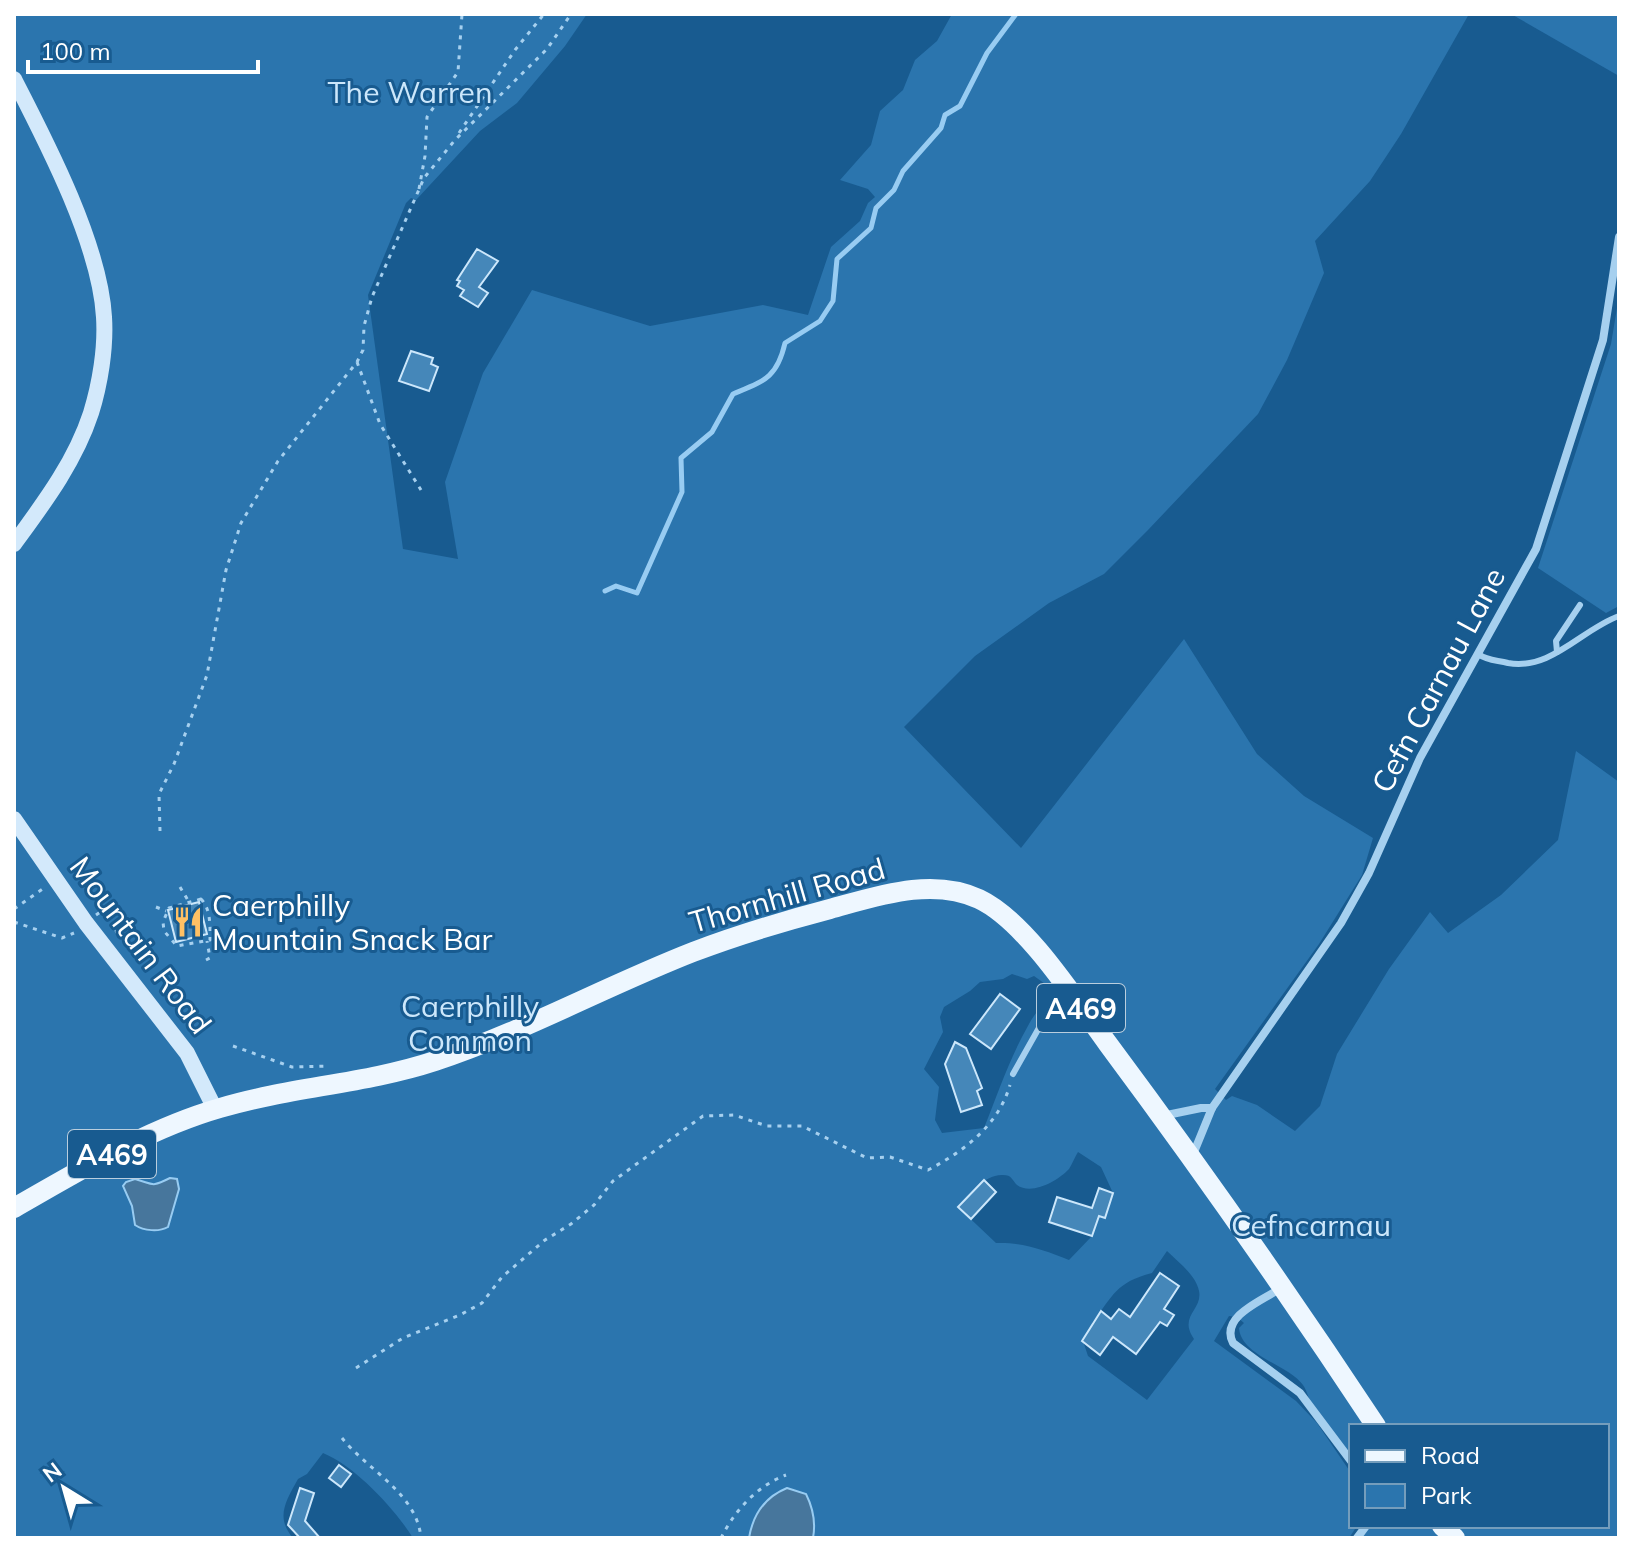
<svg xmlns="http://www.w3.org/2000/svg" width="1633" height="1552" font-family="Mulish,sans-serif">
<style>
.green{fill:#2b75ae;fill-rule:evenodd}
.water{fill:#47769c;stroke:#98ccf2;stroke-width:2}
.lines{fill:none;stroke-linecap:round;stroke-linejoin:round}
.stream{stroke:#98ccf2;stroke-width:5}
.building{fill:#4587b9;stroke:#cce7fb;stroke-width:2}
.path{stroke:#a6d0ef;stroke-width:3;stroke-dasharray:4 6;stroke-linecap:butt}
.service{stroke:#a6d0ef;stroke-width:6}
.minor{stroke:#a6d0ef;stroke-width:8}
.secondary{stroke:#d3e9fb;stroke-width:16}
.primary{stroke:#eef7ff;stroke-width:20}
.labels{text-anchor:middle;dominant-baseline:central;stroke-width:6;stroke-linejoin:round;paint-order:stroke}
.shield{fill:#185b90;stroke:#bacede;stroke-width:2}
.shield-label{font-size:28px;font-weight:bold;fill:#fff}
.park-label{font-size:30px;fill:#cce7fb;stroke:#185b90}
.street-label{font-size:30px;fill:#fff;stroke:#185b90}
.poi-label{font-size:30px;fill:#fff;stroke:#185b90;text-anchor:start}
</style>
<rect width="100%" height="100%" fill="#185b90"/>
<g class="green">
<path d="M14,14H587L565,46L517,103L480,131L416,200L411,198L406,203L368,295L403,549L458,559L445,482L483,373L532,290L650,326L763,305L808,315L831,247L860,221L868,203L875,197L868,189L840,180L871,145L880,111L903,90L915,60L937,41L952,14H1469L1401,134L1370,181L1315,241L1324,273L1287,360L1258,414L1148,530L1104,574L1049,603L975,656L904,727L1021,848L1184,639L1257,754L1304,796L1373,838L1362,875L1319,944L1215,1089L1226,1100L1232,1096L1257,1105L1295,1131L1320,1106L1337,1054L1389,969L1430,912L1448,933L1501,895L1558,840L1576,751L1619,782V1538H1357L1366,1526H1607V1426H1351V1461C1339,1444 1324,1427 1313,1409C1309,1402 1308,1392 1303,1385C1289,1365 1241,1356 1239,1328L1244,1323L1237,1317L1229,1316L1214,1341L1296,1401L1317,1423L1351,1473V1526H1357L1349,1538H413C395,1509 355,1466 323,1453L307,1474L298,1479C286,1501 275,1517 293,1538H14ZM1012,974L1027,979L1034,976L1048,986C1050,999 1035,1012 1029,1024C1010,1057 998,1093 984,1128L942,1133L935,1120L939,1087L924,1069L943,1032L940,1017L944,1007L970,991L980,982L1003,979ZM1078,1152L1101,1167L1113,1193L1105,1217L1099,1216L1092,1236L1069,1260C1044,1250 1023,1242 996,1243L959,1208C969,1195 984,1174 1003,1175C1012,1175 1012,1180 1017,1185C1032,1196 1059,1180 1069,1169C1072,1164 1075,1157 1078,1152ZM1167,1251C1178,1262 1196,1275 1199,1291C1203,1310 1178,1316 1194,1339L1147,1400L1088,1356L1083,1341L1094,1326L1092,1323C1113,1296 1116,1282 1152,1273Z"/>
<path d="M1511,14H1619V76Z"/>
<path d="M1619,296V606L1606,613L1538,568L1611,344Z"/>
</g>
<g class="water">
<path d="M170,1178L177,1179L179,1189L168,1227C159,1232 144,1231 135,1225L132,1206L123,1186L126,1182L135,1179C154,1184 150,1188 170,1178Z"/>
<path d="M787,1488L806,1494C813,1508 816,1522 813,1538H749C753,1514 765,1497 787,1488Z"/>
</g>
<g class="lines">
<path class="stream" d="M605,591L616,586L637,593L682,492L681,458L712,432L733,394C764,381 777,378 785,343L820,321L833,301L837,259L871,228L876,208L894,190L903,171L941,128L945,115L960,106L987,53L1016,14"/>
</g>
<g class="building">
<path d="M477,249L498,261L479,287L488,293L478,307L460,296L464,290L457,286L460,281L457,280Z"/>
<path d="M411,351L433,358L431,364L438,367L429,391L399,381Z"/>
<path d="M199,902L207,934L176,942L168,910Z"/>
<path d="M1000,994L1020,1009L991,1049L970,1034Z"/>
<path d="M955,1042L966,1048L982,1088L977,1091L982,1105L961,1112L945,1064Z"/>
<path d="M984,1180L996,1192L971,1219L958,1207Z"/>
<path d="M1099,1188L1113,1193L1105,1218L1099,1216L1092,1236L1049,1222L1057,1197L1092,1208Z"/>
<path d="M1160,1273L1179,1286L1164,1309L1174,1315L1167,1326L1160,1322L1136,1354L1113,1337L1100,1355L1082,1341L1101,1311L1111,1319L1119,1309L1130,1317Z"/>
<path d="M339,1465L351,1474L341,1487L329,1478Z"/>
<path d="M300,1488L314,1493L305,1521L320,1538H300L288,1525Z"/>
</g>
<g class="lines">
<g class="path">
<path d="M459,133L515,50L544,14"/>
<path d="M419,189L425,156L427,117L458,72L462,14"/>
<path d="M357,362L380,424L421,490"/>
<path d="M160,831L159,794L174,764L207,675L226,570L241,523L278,461L357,362L363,350L364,326L372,297L424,178L455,140L547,49L571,14"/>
<path d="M180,887L189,902"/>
<path d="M201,899C211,909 210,926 210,940L177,946L164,931L163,922L169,908Z"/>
<path d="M156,907L166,911"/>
<path d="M14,909L44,888"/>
<path d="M96,915L109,906"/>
<path d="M14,922L62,938L74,933"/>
<path d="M115,932L123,929"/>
<path d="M206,960L210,958L207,941"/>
<path d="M233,1046L292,1067L329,1066"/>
<path d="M356,1368L403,1338L460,1315L482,1303L502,1277L545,1240L571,1224L594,1205L613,1181L703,1116L734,1115L767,1126H802L867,1158L890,1157L928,1170C964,1151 998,1126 1010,1085"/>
<path d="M342,1438C367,1470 417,1493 421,1538"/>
<path d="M721,1538C735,1510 757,1486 786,1475"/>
</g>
<g class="service">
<path d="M1557,652L1556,641L1580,605"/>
<path d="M1478,654C1488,661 1497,660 1508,663C1551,671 1582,629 1619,616"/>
<path d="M1013,1074L1062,987"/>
</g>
<g class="minor">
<path d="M1162,1116L1201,1108H1212"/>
<path d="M1192,1157L1212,1108L1341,923L1369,873L1420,758L1536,549L1603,340L1619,237"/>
<path d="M1283,1287C1265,1299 1219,1316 1233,1343L1300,1393L1351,1461"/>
<path d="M1357,1538L1366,1526"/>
</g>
<g class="secondary">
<path d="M14,79C47,143 100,245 104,317C106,348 100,384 91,413C75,462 44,503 14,544"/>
<path d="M14,819L86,923L187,1053L215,1109"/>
</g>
<g class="primary">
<path d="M14,1208C79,1171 147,1129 220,1108C290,1087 365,1084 435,1061C523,1032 606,986 693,952C738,935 784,921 830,909C878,896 932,877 979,899C1026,921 1077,1002 1108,1044C1201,1169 1290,1296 1376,1426"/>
<path d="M1442,1526L1455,1538"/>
</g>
</g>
<defs>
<g id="restaurant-bare" transform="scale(2.4)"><path d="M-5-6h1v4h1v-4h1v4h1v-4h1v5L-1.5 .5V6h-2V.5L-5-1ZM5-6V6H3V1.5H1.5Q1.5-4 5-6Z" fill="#ffc064" stroke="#185b90" stroke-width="2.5" paint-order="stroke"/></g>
</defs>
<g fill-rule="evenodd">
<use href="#restaurant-bare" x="188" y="922"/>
</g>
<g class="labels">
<g class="shield">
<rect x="1037" y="984" width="88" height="48" rx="6"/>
<rect x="68" y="1130" width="88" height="48" rx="6"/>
</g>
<g class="shield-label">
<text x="1081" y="1008">A469</text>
<text x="112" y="1154">A469</text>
</g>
<g class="park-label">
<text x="410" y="92">The Warren</text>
<text x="470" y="1006">Caerphilly<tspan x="470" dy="34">Common</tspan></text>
<text x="1311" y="1225">Cefncarnau</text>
</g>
<g class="street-label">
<text transform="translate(1438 680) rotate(-62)">Cefn Carnau Lane</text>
<text transform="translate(787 895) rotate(-16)">Thornhill Road</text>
<text transform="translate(141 945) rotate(53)">Mountain Road</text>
</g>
<g class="poi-label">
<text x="212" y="905">Caerphilly<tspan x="212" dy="34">Mountain Snack Bar</tspan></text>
</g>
</g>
<rect width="1633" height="1552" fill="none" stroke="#ffffff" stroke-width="32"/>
<rect x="1349" y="1424" width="260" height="104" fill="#185b90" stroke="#749dbc" stroke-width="2"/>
<rect x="1365" y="1450" width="40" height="12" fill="#eef7ff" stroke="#749dbc" stroke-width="2"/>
<text x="1421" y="1464" font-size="24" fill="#ffffff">Road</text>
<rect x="1365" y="1484" width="40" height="24" fill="#2b75ae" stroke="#749dbc" stroke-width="2"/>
<text x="1421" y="1504" font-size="24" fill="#ffffff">Park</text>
<g transform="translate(64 1488) rotate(323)" stroke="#185b90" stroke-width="6" paint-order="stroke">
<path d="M0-6L14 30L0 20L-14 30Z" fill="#ffffff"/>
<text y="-12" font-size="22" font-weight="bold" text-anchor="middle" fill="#ffffff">N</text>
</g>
<path d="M28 60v12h230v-12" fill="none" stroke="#ffffff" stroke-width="4"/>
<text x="40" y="60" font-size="24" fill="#ffffff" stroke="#185b90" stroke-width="6" paint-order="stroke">100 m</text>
</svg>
